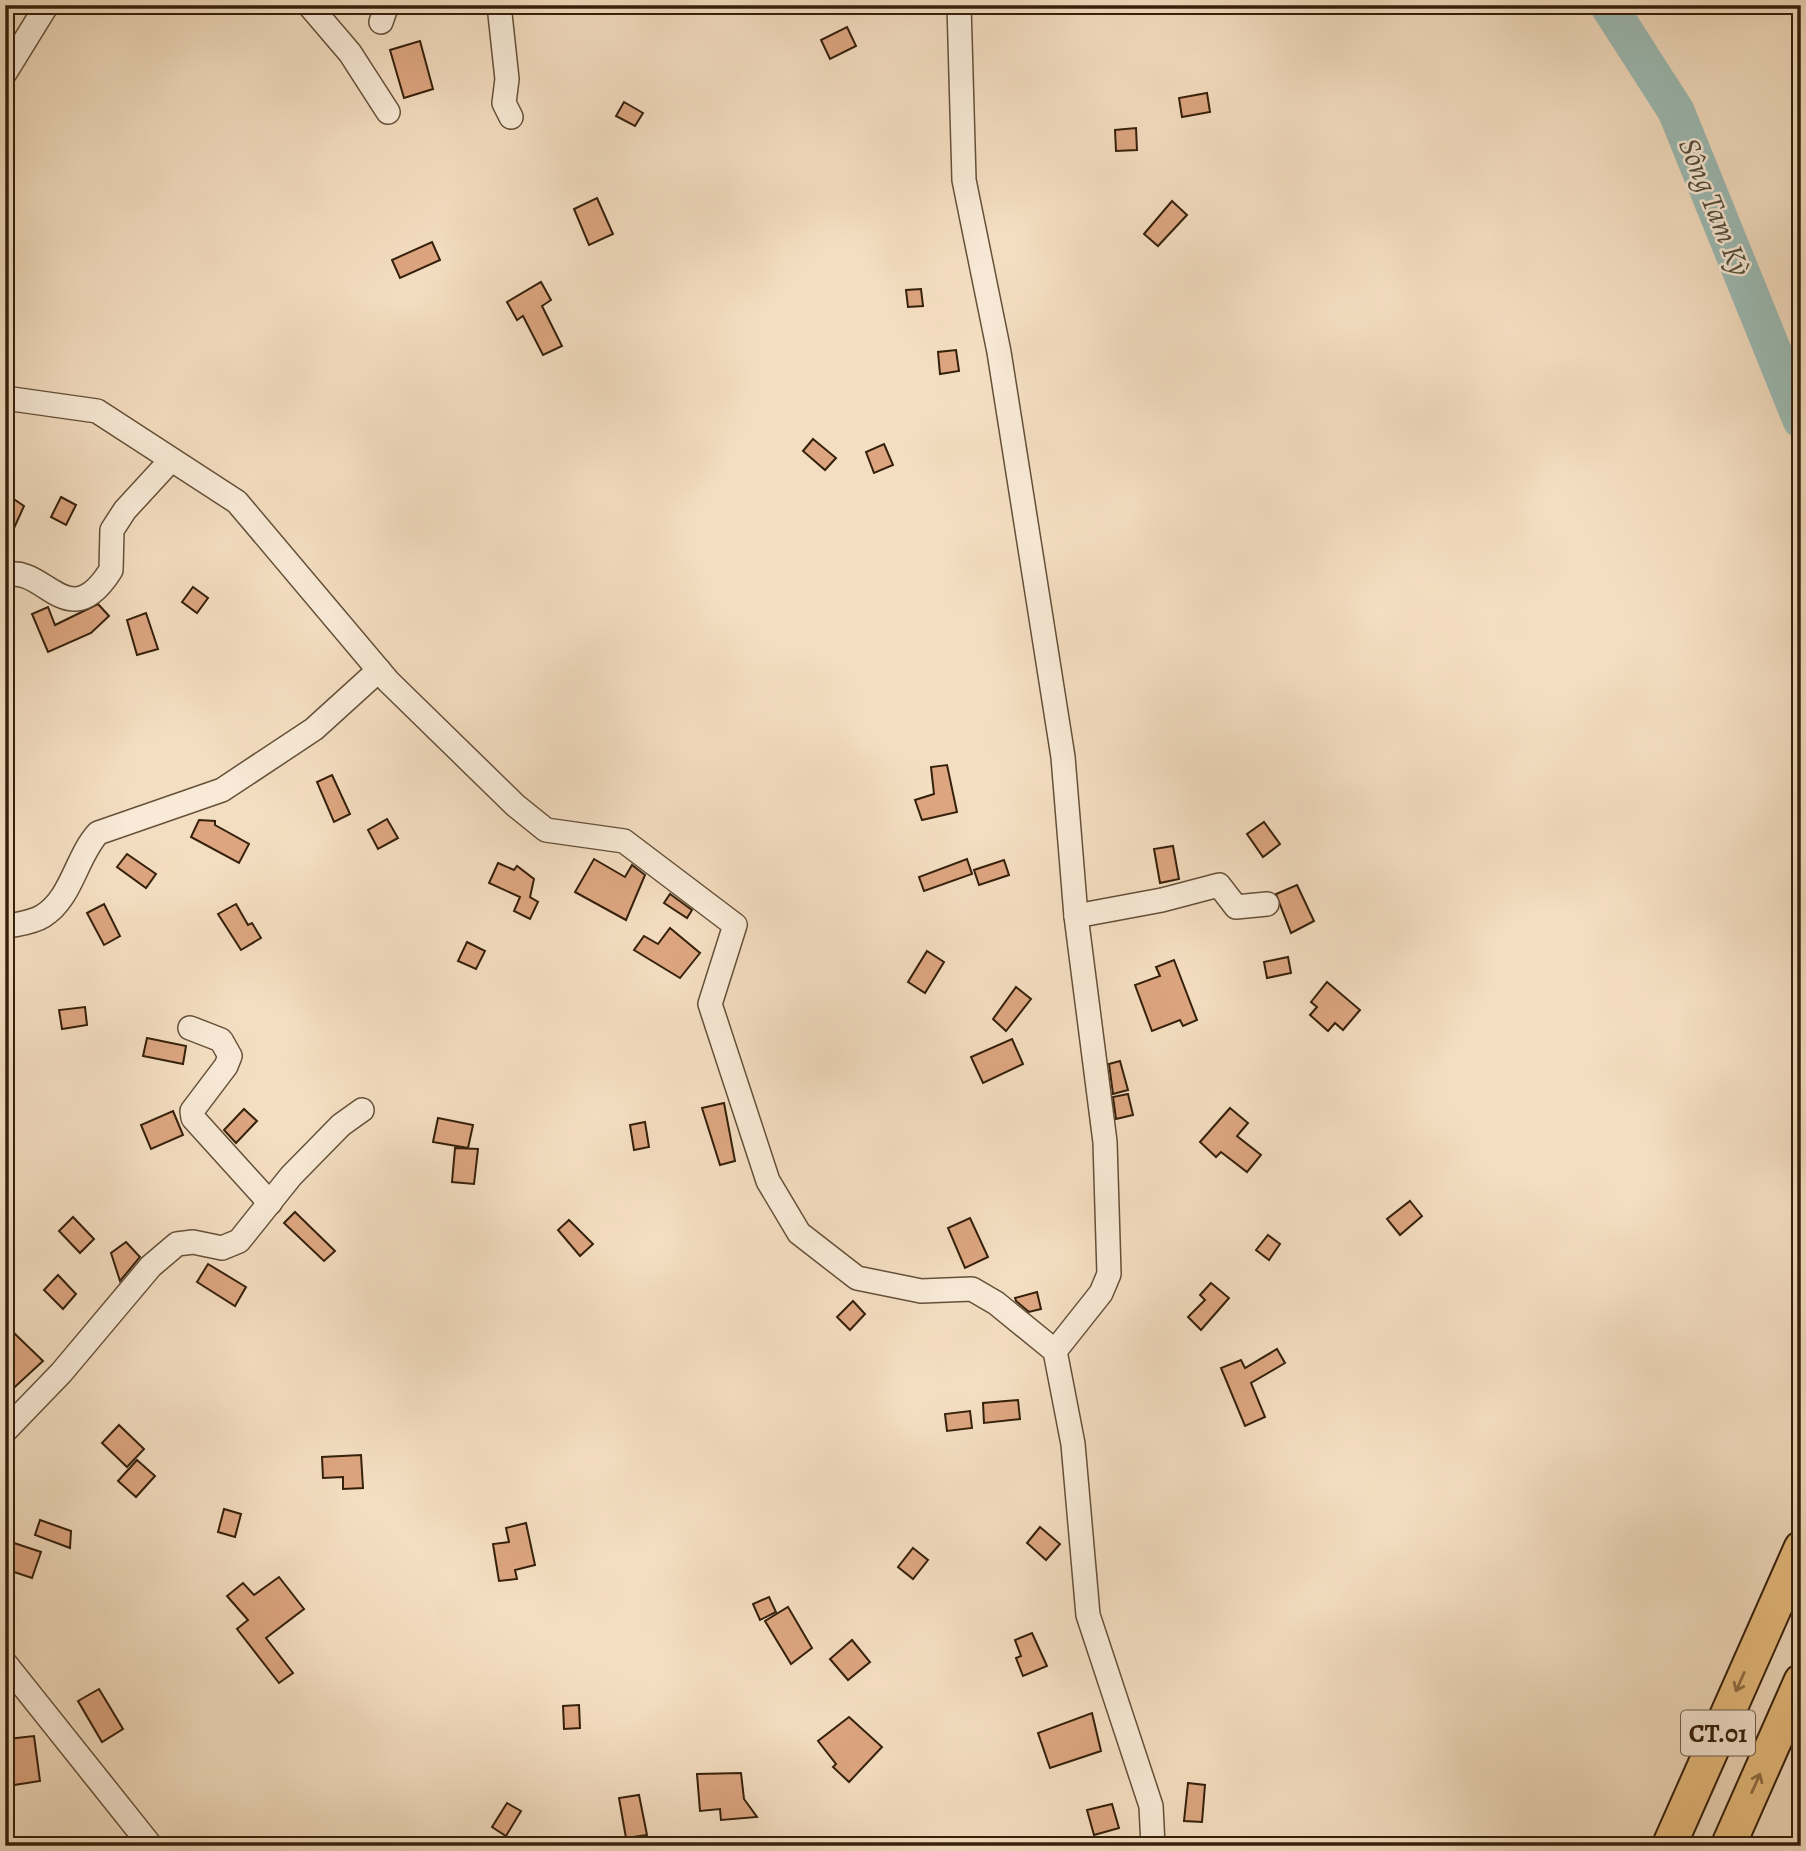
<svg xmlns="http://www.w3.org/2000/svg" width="1806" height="1851" font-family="Alegreya,serif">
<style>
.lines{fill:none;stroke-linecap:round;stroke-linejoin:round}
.river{stroke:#9cbcb6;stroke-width:37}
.building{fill:#dda681;stroke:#35200b;stroke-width:2}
.minor-casing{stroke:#655038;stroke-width:26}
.highway-casing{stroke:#35200b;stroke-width:37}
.minor{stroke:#f8ead7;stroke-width:23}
.highway{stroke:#eabf80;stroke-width:33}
.oneway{stroke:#907046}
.labels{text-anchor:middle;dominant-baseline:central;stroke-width:5;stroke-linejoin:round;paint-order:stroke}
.shield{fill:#f8ead7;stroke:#705d48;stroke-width:2}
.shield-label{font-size:26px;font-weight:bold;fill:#35200b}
.water-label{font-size:30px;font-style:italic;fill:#544f3e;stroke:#f8ead7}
</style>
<rect width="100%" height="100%" fill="#f4dec1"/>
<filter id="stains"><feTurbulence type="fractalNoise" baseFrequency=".00286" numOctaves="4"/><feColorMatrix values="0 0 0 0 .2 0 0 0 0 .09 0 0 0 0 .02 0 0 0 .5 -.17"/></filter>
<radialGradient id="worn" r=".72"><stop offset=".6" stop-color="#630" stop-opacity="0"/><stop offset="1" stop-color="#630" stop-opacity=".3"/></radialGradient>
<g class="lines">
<path class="river" d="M1608,5L1676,111L1801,420"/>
</g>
<g class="building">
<path d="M847,27L856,46L830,59L821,40Z"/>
<path d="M420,41L433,89L404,98L390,50Z"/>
<path d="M1207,93L1210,112L1182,117L1179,98Z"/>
<path d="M624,102L643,113L635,126L616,116Z"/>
<path d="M1136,128L1137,150L1116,151L1115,130Z"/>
<path d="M597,198L613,234L589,245L574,209Z"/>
<path d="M1172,201L1187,215L1158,246L1144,234Z"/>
<path d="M432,242L440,260L400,278L392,260Z"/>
<path d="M541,282L551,300L542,306L562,346L543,355L523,316L517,320L507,302Z"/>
<path d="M921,289L923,306L908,307L906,290Z"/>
<path d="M956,350L959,371L940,374L938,352Z"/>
<path d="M813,439L836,458L825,470L803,451Z"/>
<path d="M884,444L893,465L874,473L866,452Z"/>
<path d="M5,493L24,506L5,548Z"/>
<path d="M61,497L76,505L66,525L51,517Z"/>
<path d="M193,587L208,598L197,613L182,602Z"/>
<path d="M98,604L109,616L91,633L48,652L32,614L48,607L55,625Z"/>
<path d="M146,613L158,649L137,655L127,620Z"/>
<path d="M947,765L957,812L922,820L915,800L934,794L931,767Z"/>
<path d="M332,775L350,814L334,822L317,782Z"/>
<path d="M387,819L398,838L378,849L368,830Z"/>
<path d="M199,820L215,821V825L249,844L239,863L191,837Z"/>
<path d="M1264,822L1280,844L1263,857L1247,834Z"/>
<path d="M1173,846L1179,879L1160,883L1154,849Z"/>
<path d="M127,854L156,874L146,888L117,867Z"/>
<path d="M594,859L625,877L632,865L645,875L626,920L575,892Z"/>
<path d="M967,859L972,874L924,891L919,877Z"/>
<path d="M1004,860L1009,875L979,885L974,870Z"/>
<path d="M498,863L514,870L517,866L534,879L530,897L538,902L530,919L514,911L520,897L489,883Z"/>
<path d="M1297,885L1314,921L1291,933L1276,894Z"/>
<path d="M670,894L692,910L687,918L664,903Z"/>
<path d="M104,904L120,936L104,945L87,913Z"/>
<path d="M236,904L248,925L252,923L261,938L241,950L218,914Z"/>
<path d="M670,928L700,953L680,978L634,950L644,936L658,944Z"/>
<path d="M467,942L485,951L476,969L458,961Z"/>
<path d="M927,951L944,962L925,993L908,982Z"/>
<path d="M1288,957L1291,973L1267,978L1264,962Z"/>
<path d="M1174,960L1197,1020L1183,1026L1180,1020L1152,1031L1135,985L1160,976L1156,967Z"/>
<path d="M1327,982L1360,1010L1343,1030L1335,1023L1328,1031L1310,1015L1317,1007L1311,1002Z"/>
<path d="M1016,987L1031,999L1006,1031L993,1019Z"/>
<path d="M85,1007L87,1025L62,1029L59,1010Z"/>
<path d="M147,1038L186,1046L183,1064L143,1056Z"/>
<path d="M1012,1039L1023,1064L983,1083L971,1057Z"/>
<path d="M1120,1061L1128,1090L1113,1094L1109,1064Z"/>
<path d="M1128,1094L1133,1115L1116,1119L1113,1097Z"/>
<path d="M724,1103L735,1161L720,1165L702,1108Z"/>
<path d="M1230,1108L1248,1123L1237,1136L1261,1155L1247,1172L1221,1152L1216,1157L1200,1142Z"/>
<path d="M244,1109L257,1121L236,1143L224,1130Z"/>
<path d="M173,1111L183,1135L151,1149L141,1125Z"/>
<path d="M438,1118L473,1125L468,1148L433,1142Z"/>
<path d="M645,1122L649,1147L634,1150L630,1125Z"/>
<path d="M455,1148L478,1149L474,1184L452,1182Z"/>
<path d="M1410,1201L1422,1216L1400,1235L1387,1219Z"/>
<path d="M295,1212L335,1251L324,1261L284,1223Z"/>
<path d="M73,1217L94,1239L80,1253L59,1231Z"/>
<path d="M970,1218L988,1257L965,1268L948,1228Z"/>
<path d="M569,1220L593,1244L580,1256L558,1230Z"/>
<path d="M1268,1235L1280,1244L1269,1260L1256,1250Z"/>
<path d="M126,1242L140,1257L120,1281L111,1253Z"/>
<path d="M208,1264L246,1287L235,1306L197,1282Z"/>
<path d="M58,1275L76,1294L63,1309L44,1290Z"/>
<path d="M1211,1283L1229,1298L1201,1330L1188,1317L1205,1300L1200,1295Z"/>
<path d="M1037,1292L1041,1309L1029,1312L1016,1301L1015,1298Z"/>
<path d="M853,1301L865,1314L850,1330L837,1317Z"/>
<path d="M14,1333L43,1361L5,1396V1343Z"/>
<path d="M1277,1349L1285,1363L1251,1383L1265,1417L1245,1426L1221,1368L1241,1360L1245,1368Z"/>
<path d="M1018,1400L1020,1419L984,1423L983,1403Z"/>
<path d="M970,1411L972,1428L947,1431L945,1414Z"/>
<path d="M119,1425L144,1449L127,1467L102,1443Z"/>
<path d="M361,1455L363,1488L343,1489V1477L323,1478L322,1457Z"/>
<path d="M137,1460L155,1476L136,1497L118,1481Z"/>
<path d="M224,1509L241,1514L235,1537L218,1532Z"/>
<path d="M40,1520L71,1531L70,1548L35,1535Z"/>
<path d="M526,1523L535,1565L515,1570L517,1579L499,1581L493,1544L509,1542L506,1528Z"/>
<path d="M1040,1527L1060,1544L1046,1560L1027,1543Z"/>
<path d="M5,1540L41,1552L32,1578L5,1569Z"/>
<path d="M913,1548L928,1560L913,1579L898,1567Z"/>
<path d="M279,1577L304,1609L266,1638L293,1673L279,1683L237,1629L248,1620L227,1596L243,1583L254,1595Z"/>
<path d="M769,1597L776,1612L760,1620L753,1604Z"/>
<path d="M788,1607L812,1648L791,1664L765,1621Z"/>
<path d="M1032,1633L1047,1666L1023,1676L1016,1658L1021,1656L1015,1640Z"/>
<path d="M852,1640L870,1662L848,1680L830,1659Z"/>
<path d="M99,1689L123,1729L102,1742L78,1701Z"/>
<path d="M579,1705L580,1728L564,1729L563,1706Z"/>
<path d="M1092,1713L1101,1751L1050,1768L1038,1733Z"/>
<path d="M849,1717L882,1747L849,1782L833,1767L836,1764L818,1741Z"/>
<path d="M34,1736L40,1781L14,1785L8,1739Z"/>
<path d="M741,1773L744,1799L757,1817L721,1820L720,1809L700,1811L697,1774Z"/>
<path d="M1188,1783L1205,1785L1202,1822L1184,1821Z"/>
<path d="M639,1795L647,1835L626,1838L619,1798Z"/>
<path d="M507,1803L521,1811L506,1836L492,1827Z"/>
<path d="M1112,1804L1119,1828L1094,1835L1087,1810Z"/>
</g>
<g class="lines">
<g class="minor-casing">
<g id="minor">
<path d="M309,5L350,53L388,112"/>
<path d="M499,5L507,79L504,103L511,117"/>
<path d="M959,5L964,180L999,352L1063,757L1076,916L1105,1142L1109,1274L1101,1293L1055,1351"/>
<path d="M381,22L387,5"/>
<path d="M5,73L47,5"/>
<path d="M5,398L97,411L237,502L388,681L515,805L546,830L624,841L735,925L710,1004L768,1181L799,1233L857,1278L921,1291L972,1289L996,1303L1055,1351L1073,1444L1088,1615L1151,1806L1153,1846"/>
<path d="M5,575C45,564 68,638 111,570L112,530L125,510L171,460"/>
<path d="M1076,916L1162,900L1219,885L1236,907L1267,904"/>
<path d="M5,927C17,924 32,923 43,916C72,898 76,857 98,833L222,790L314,729L379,670"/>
<path d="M190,1028L221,1040L230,1056L226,1066L192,1111L193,1118L270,1203"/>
<path d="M5,1431L61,1373L151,1266L177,1244L193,1242L222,1248L239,1241L291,1176L341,1125L362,1110"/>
<path d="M5,1663L151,1846"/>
</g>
</g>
<g class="highway-casing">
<g id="highway">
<path d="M1669,1846L1801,1548"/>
<path d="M1728,1846L1801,1681"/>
</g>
</g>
<use href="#minor" class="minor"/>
<use href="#highway" class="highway"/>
</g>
<defs><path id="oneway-shaft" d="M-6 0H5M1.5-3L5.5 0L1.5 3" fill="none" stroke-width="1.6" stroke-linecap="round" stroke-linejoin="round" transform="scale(1.75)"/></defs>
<g class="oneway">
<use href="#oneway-shaft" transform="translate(1740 1682) rotate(114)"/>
<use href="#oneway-shaft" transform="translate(1756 1783) rotate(-66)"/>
</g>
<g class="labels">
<rect class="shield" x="1681" y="1710.5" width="74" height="45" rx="5"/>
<g class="shield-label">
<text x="1718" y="1733">CT.01</text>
</g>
<g class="water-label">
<text transform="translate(1715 207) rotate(68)">Sông Tam Kỳ</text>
</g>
</g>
<rect width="1806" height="1851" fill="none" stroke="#f4dec1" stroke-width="28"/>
<rect x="7" y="7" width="1792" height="1837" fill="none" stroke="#35200b" stroke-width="3.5"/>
<rect x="14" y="14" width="1778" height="1823" fill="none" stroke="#35200b" stroke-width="2"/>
<rect width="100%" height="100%" filter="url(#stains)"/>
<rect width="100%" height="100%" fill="url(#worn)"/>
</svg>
